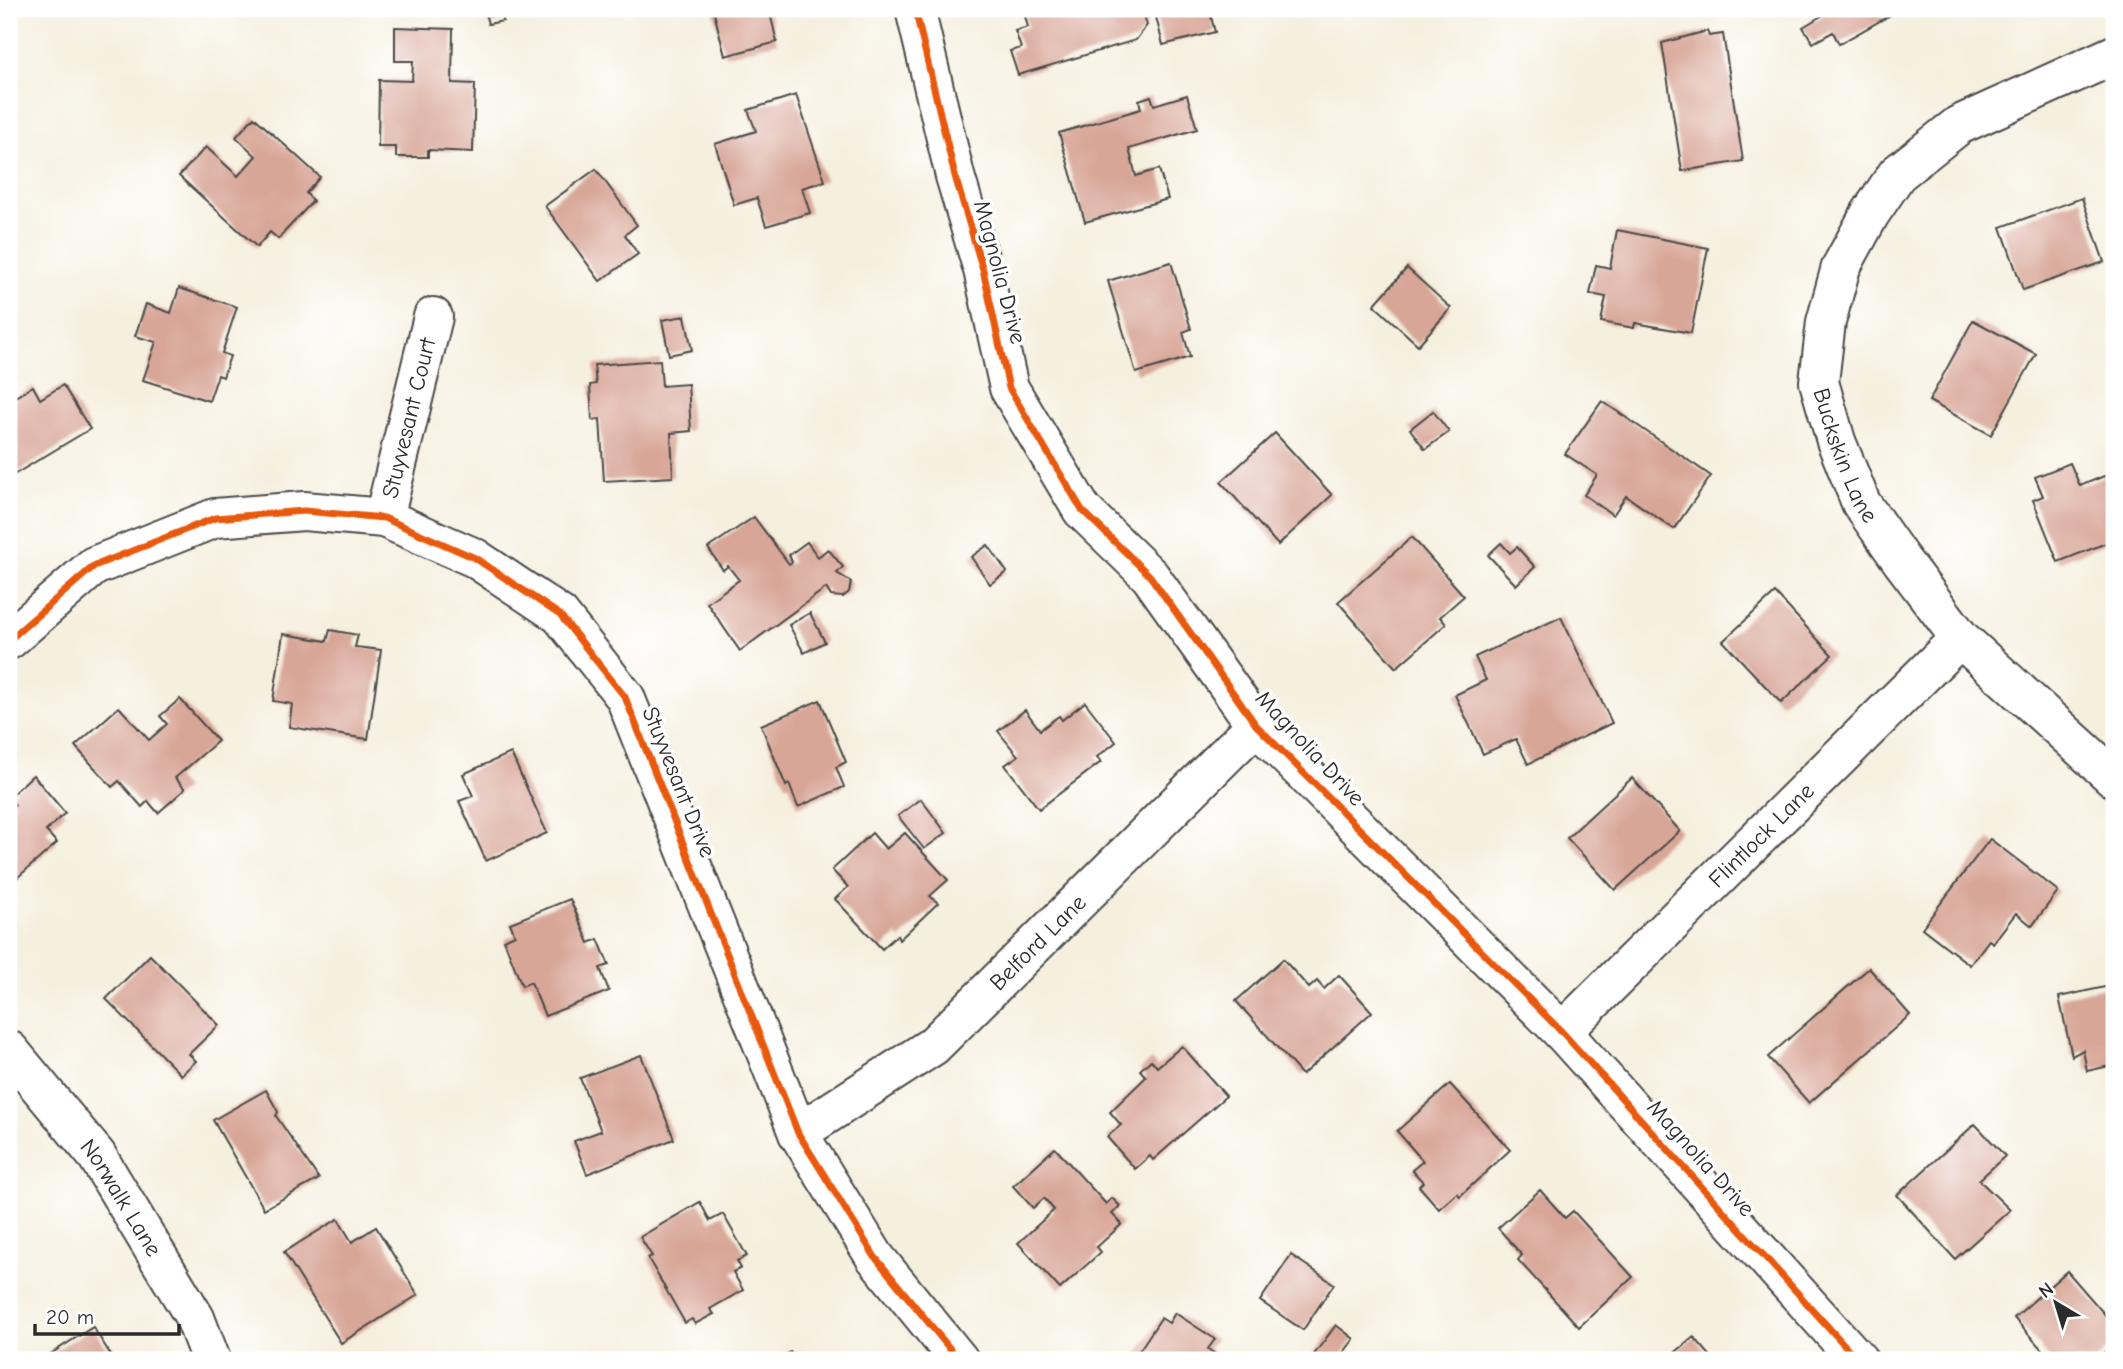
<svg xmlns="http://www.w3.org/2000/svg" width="2123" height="1369" font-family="'Comic Neue',sans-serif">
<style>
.building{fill:#d8a697}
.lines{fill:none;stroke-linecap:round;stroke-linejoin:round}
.minor-casing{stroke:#494846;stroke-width:42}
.tertiary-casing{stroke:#494846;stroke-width:42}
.minor{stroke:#fff;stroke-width:38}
.tertiary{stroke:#fff;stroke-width:38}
.cycleway-casing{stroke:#fff;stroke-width:11}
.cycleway{stroke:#e8590c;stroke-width:7}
.labels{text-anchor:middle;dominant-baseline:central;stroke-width:7;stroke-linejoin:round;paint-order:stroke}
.street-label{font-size:23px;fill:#2b2b2b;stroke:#fff}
</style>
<rect width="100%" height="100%" fill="#fff"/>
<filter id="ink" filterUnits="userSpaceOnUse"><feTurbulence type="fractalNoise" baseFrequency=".0143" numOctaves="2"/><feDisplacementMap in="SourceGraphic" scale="14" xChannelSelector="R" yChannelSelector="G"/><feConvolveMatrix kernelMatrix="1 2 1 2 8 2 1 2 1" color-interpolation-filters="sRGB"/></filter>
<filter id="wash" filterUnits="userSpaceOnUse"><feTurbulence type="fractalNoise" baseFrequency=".00686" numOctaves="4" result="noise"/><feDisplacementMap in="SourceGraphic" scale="28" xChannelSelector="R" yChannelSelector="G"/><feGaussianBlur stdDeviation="1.57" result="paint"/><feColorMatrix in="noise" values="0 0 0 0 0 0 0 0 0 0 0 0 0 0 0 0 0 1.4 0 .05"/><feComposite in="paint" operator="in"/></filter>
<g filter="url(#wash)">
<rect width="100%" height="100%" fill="#f5efde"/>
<g id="blocks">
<g class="building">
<path d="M484,9H500L503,21L488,24Z"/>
<path d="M713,9H769L777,42L725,56Z"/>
<path d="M1023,9H1142L1147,25L1136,40L1018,75L1010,51L1021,48L1015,31L1028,27Z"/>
<path d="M1154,9H1209L1215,32L1163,45Z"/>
<path d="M1819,9H1901L1839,44L1833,32L1813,43L1803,27L1823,15Z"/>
<path d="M395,27L453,29L452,83L475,84L473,152L428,150V157H396V147H378L379,80L412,81L413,61H395Z"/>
<path d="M1707,31L1709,36L1723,34L1743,161L1682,171L1662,43Z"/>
<path d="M796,95L825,181L802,188L810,213L766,226L757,198L734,205L715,144L756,131L748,110Z"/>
<path d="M1187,95L1197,129L1129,149L1136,176L1159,169L1168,199L1085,222L1059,133L1141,109L1139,100L1151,96L1154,105Z"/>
<path d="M254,117L320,177L306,193L313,201L278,239L270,232L257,247L179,176L206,147L238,176L256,156L236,137Z"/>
<path d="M596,169L637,225L625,235L638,254L600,281L545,206Z"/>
<path d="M2082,198L2104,262L2023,290L2001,227Z"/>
<path d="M1617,230L1708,248L1691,333L1635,323L1634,328L1601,322L1606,297L1590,294L1596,265L1610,268Z"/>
<path d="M1171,262L1191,329L1183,332L1190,357L1136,373L1108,281Z"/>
<path d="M1407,268L1451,308L1418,345L1374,305Z"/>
<path d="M179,288L237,307L222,353L230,356L223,377L218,375L209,401L143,380L156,342L135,336L146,304L171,313Z"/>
<path d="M685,316L692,350L669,355L662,320Z"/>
<path d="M1973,320L2036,354L1991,435L1929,401Z"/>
<path d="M660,360L662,386L688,384L691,431L671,433L673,477L604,481L600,419L592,420L590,385L596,384L594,365Z"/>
<path d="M63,385L90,429L10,477L9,401L33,386L40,399Z"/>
<path d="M1602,401L1711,476L1674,529L1626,496L1613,515L1584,495L1597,475L1565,454Z"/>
<path d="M1433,411L1449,432L1425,449L1410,429Z"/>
<path d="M1275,433L1332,495L1278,545L1221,482Z"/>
<path d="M2070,463L2080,486L2114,472V540L2058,562L2033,500L2043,496L2035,477Z"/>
<path d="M754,517L789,564L792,562L789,555L807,542L818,557L828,549L843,567L837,573L851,582L849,592L843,597L831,596L826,588L740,651L707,603L739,580L728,566L723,570L708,548Z"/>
<path d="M1412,537L1464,596L1440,617L1446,624L1396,668L1338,602Z"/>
<path d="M1501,543L1510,553L1517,547L1535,567L1516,585L1488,555Z"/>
<path d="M988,545L1007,572L990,584L971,557Z"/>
<path d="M1775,593L1832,655L1781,703L1723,641Z"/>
<path d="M810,613L825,642L804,653L789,625Z"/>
<path d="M1561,617L1612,723L1528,764L1516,739L1483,754L1455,695L1486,680L1475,657Z"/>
<path d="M330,630L358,635L355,647L381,650L368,739L289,727L292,704L273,701L283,634L327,641Z"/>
<path d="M180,699L218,741L175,778L185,789L158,813L148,801L142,807L119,781L112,787L75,746L119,707L149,740L167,724L160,716Z"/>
<path d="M820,700L846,762L836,767L844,787L798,807L789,784L786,786L761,725Z"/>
<path d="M1085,702L1116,742L1097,757L1101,762L1039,809L1005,765L1018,756L998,731L1025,710L1040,730L1059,716L1062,720Z"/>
<path d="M511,753L547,833L486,861L459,801L473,796L463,774Z"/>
<path d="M33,775L65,813L46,831L57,843L9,885V811L15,805L9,797Z"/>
<path d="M1632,778L1680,831L1615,890L1567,838Z"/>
<path d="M921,799L946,833L924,849L898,816Z"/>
<path d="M872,833L886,849L905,833L948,880L930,896L938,903L899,940L897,935L882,949L835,899L848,887L832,870Z"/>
<path d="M1990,839L2058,891L2032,926L2016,913L1993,943L1989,940L1970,965L1922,928Z"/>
<path d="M570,899L589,943L598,939L609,965L600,968L609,991L545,1016L531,982L522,986L504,940L515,935L510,923Z"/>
<path d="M150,955L219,1025L189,1054L196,1061L181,1075L106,999Z"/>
<path d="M1283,959L1309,988L1317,981L1324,989L1339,975L1372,1012L1302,1075L1236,1001Z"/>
<path d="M1869,968L1910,1015L1809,1103L1768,1057Z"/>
<path d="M2114,985V1065L2087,1071L2083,1050L2072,1056L2059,997Z"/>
<path d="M1182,1046L1226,1096L1153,1160L1150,1156L1135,1169L1107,1137L1121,1125L1110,1112L1146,1077L1140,1070L1151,1060L1157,1067Z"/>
<path d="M641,1055L674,1139L587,1174L574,1141L601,1131L580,1078Z"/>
<path d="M1450,1084L1510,1150L1460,1196L1457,1193L1439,1209L1419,1186L1423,1182L1412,1170L1423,1161L1397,1131Z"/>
<path d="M266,1090L278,1112L276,1116L319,1179L264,1209L213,1120Z"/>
<path d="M1975,1124L2005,1156L1979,1180L2010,1210L1955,1259L1897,1195Z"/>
<path d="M1055,1148L1106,1204L1112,1198L1120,1206L1112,1214L1122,1224L1097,1247L1101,1252L1060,1289L1018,1243L1054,1210L1044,1198L1033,1208L1013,1186Z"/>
<path d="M1540,1190L1565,1218L1573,1211L1633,1277L1579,1327L1518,1260L1522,1255L1498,1228Z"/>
<path d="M700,1202L710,1221L723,1214L747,1256L737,1261L741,1268L733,1272L743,1290L710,1309L714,1314L695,1324L692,1319L685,1323L648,1258L652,1256L640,1237Z"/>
<path d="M338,1219L352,1242L376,1227L418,1295L341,1343L284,1252Z"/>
<path d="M1291,1255L1334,1284L1303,1330L1260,1301Z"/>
<path d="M2067,1271L2114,1325V1344L2096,1360H2051L2014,1318Z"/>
<path d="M1175,1313L1215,1339L1208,1349L1224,1360H1133L1161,1318L1169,1323Z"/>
<path d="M1336,1325L1354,1339L1338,1360H1310Z"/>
<path d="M93,1327L114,1360H41Z"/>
<path d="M1694,1337L1714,1360H1666Z"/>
<path d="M790,1352L797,1360H779Z"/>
</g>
</g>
</g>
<g filter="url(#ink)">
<use href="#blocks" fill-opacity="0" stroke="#494846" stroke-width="2"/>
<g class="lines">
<g class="minor-casing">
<g id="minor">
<path id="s1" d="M2114,55L1959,125L1897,174L1870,214L1841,267L1826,322L1819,382L1836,441L1861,503L1901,560L1960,638L2114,778"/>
<path id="s2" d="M384,518L433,317"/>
<path d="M9,640L94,566L215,518L304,511L384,518L475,558L560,615L625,697L798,1133L875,1257L959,1360"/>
<path id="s3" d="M1562,1032L1960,638"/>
<path id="s4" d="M9,1050L97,1156L195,1318L211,1360"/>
<path id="s5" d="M798,1133L933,1046L1256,725"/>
</g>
</g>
<g class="tertiary-casing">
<path id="tertiary" d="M915,9L955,176L983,270L1009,388L1082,510L1150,576L1256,725L1562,1032L1858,1360"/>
</g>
<use href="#minor" class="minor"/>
<use href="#tertiary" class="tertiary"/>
<g class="cycleway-casing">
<g id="cycleway">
<path d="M915,9L955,176L983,270L1009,388L1082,510L1150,576L1256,725L1562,1032L1858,1360"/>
<path d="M9,640L94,566L215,518L304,511L384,518L475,558L560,615L625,697L798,1133L875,1257L959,1360"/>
</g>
</g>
<use href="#cycleway" class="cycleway"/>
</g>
</g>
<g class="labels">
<g class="street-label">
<text transform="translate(1000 272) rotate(75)">Magnolia Drive</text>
<text stroke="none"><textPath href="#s2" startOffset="103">Stuyvesant Court</textPath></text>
<text stroke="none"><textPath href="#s1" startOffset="553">Buckskin Lane</textPath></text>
<text transform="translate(1310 748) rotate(47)">Magnolia Drive</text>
<text transform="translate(679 782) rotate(68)">Stuyvesant Drive</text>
<text stroke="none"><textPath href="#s3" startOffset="280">Flintlock Lane</textPath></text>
<text stroke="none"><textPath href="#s5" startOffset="308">Belford Lane</textPath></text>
<text transform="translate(1701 1158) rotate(48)">Magnolia Drive</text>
<text stroke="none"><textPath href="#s4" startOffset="186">Norwalk Lane</textPath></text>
</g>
</g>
<rect width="2123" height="1369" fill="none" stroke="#fff" stroke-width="35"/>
<g transform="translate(2056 1303) rotate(322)" stroke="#ffffff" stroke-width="5" paint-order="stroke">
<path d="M0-5L12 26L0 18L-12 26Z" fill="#2b2b2b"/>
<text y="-10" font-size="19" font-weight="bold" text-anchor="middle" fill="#2b2b2b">N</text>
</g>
<path d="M35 1324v10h144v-10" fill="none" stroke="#2b2b2b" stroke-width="3.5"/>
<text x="46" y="1324" font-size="21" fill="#2b2b2b" stroke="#ffffff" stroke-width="5" paint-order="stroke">20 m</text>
</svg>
